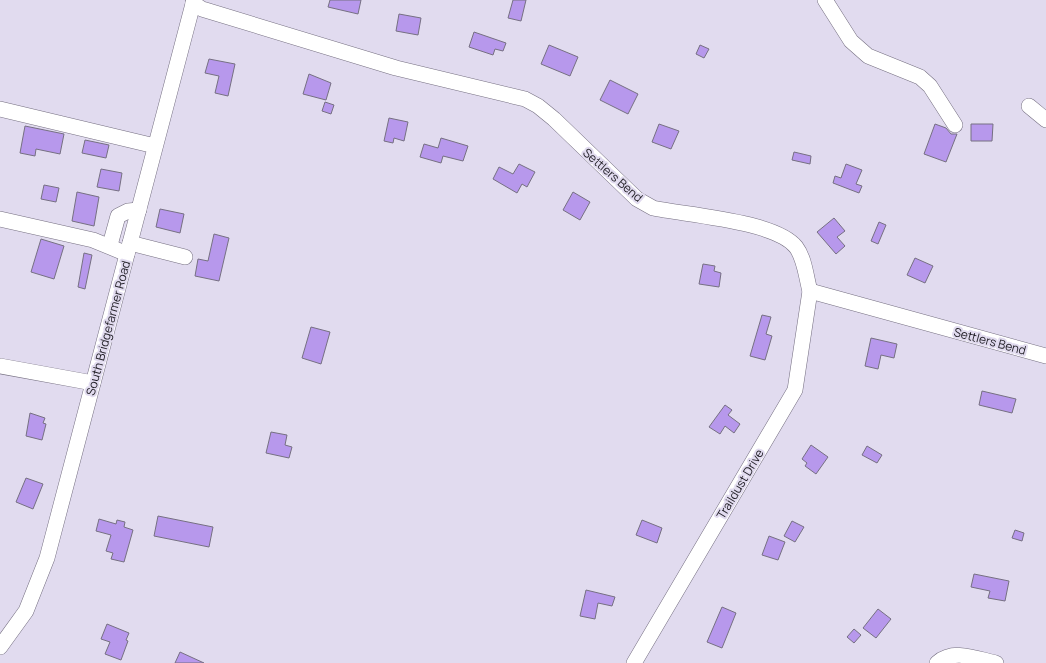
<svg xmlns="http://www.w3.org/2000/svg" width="1046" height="663" font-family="Manrope,sans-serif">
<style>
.building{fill:#b798ec;stroke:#767082}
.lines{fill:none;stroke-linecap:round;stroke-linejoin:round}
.minor-casing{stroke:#756f81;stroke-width:16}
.minor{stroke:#fff;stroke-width:15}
.labels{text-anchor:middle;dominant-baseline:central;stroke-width:4;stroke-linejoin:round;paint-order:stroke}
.street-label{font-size:12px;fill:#1f1d24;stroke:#e1dbef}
</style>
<rect width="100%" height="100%" fill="#e1dbef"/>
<g class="building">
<path d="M330,0H361L358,14L328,7Z"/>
<path d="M513,0H526L521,21L508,18Z"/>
<path d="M399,14L421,18L418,35L396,31Z"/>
<path d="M474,32L506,43L503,51L495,49L493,55L469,47Z"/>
<path d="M549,45L578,57L570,76L541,64Z"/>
<path d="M700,45L709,49L704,58L696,54Z"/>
<path d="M209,59L235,64L228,96L215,93L219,76L205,73Z"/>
<path d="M309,74L331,83L326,100L303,94Z"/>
<path d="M610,80L638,94L628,114L600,100Z"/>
<path d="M325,102L334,105L331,114L322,111Z"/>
<path d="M389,118L408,122L404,141L394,138L393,143L384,141Z"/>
<path d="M659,124L679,131L671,149L652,142Z"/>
<path d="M935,124L946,128L951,134H957L946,162L924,154Z"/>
<path d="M971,124H993L992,141H971Z"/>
<path d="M25,126L64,134L60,154L36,149L35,156L20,153Z"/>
<path d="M441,138L468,146L463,161L443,156L441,163L420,157L424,144L438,148Z"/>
<path d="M85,140L109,145L106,158L82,153Z"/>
<path d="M794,152L811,156L810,164L792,160Z"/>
<path d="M519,164L535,172L527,187L522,184L517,193L493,179L499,167L513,174Z"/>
<path d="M846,164L862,170L856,184L862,186L859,193L833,183L835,176L841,178Z"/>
<path d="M101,169L122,173L119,191L97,187Z"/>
<path d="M44,185L59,188L56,202L41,199Z"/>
<path d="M77,192L99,197L94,226L72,221Z"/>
<path d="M573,192L590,202L580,220L563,210Z"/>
<path d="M160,209L184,214L180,233L156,227Z"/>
<path d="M834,218L845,231L837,237L845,246L836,254L817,232Z"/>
<path d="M879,222L886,225L878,244L871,241Z"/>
<path d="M214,234L229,238L219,281L195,276L198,259L208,261Z"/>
<path d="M41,239L64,246L54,279L31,272Z"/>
<path d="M84,253L92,255L85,289L78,287Z"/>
<path d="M915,258L933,266L925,283L907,275Z"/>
<path d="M703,264L715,266L714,271L721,273L719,287L699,284Z"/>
<path d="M762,315L771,317L766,334L772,336L765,360L750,356Z"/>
<path d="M311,327L330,332L321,364L302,358Z"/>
<path d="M871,338L897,344L894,358L881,355L878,369L865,366Z"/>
<path d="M982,391L1016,399L1012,413L979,405Z"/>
<path d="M725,405L732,410L728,415L740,424L734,433L725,426L720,434L709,427Z"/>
<path d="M30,413L45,418L43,423L46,424L42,440L26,436Z"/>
<path d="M271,432L287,435L285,445L292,447L289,458L266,453Z"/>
<path d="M811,445L828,457L816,474L805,466L807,463L802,459Z"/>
<path d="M867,446L882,455L877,463L862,455Z"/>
<path d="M26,478L43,484L33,509L16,502Z"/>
<path d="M158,516L213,527L209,547L154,536Z"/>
<path d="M99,519L116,524L117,520L125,522L124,527L133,530L124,562L111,559L113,553L106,551L111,535L96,531Z"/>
<path d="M642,520L662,528L657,543L636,535Z"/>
<path d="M792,521L804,527L795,542L784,536Z"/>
<path d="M1015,530L1024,533L1022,541L1012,538Z"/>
<path d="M769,536L785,542L778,560L762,555Z"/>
<path d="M974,574L1009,581L1005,601L988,598L990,591L971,587Z"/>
<path d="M586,590L615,597L612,606L598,603L595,619L580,616Z"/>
<path d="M722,607L736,613L722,648L707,642Z"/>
<path d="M878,609L891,619L876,638L863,628Z"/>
<path d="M107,624L129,633L126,640L128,641L121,660L105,654L110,642L101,639Z"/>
<path d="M854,629L861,635L854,643L847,637Z"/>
<path d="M180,652L204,663H175Z"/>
</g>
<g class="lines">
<g class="minor-casing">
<g id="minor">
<path d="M825,0L851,41L868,56L920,77L930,86L955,125"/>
<path d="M193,3L202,9L396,68L525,99L538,106L554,119L637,199L653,208C686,215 776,221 796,247C805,259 806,277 810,291L1046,356"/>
<path d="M1029,106L1046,120"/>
<path d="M0,109L155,146"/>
<path d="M0,219L93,240L127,254"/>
<path d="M130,243L185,257"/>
<path d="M110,245L118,216L128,211L139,210"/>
<path d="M0,366L93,383"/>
<path d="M0,647L26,611L47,558L194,0"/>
<path d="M634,663L795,390L810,291"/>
<path d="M937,663C954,648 977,659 996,663"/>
</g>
</g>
<use href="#minor" class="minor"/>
</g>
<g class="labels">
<g class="street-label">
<text transform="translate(613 175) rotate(41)">Settlers Bend</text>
<text transform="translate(108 328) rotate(-75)">South Bridgefarmer Road</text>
<text transform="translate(990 341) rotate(15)">Settlers Bend</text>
<text transform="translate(740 484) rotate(-59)">Traildust Drive</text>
</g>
</g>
</svg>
